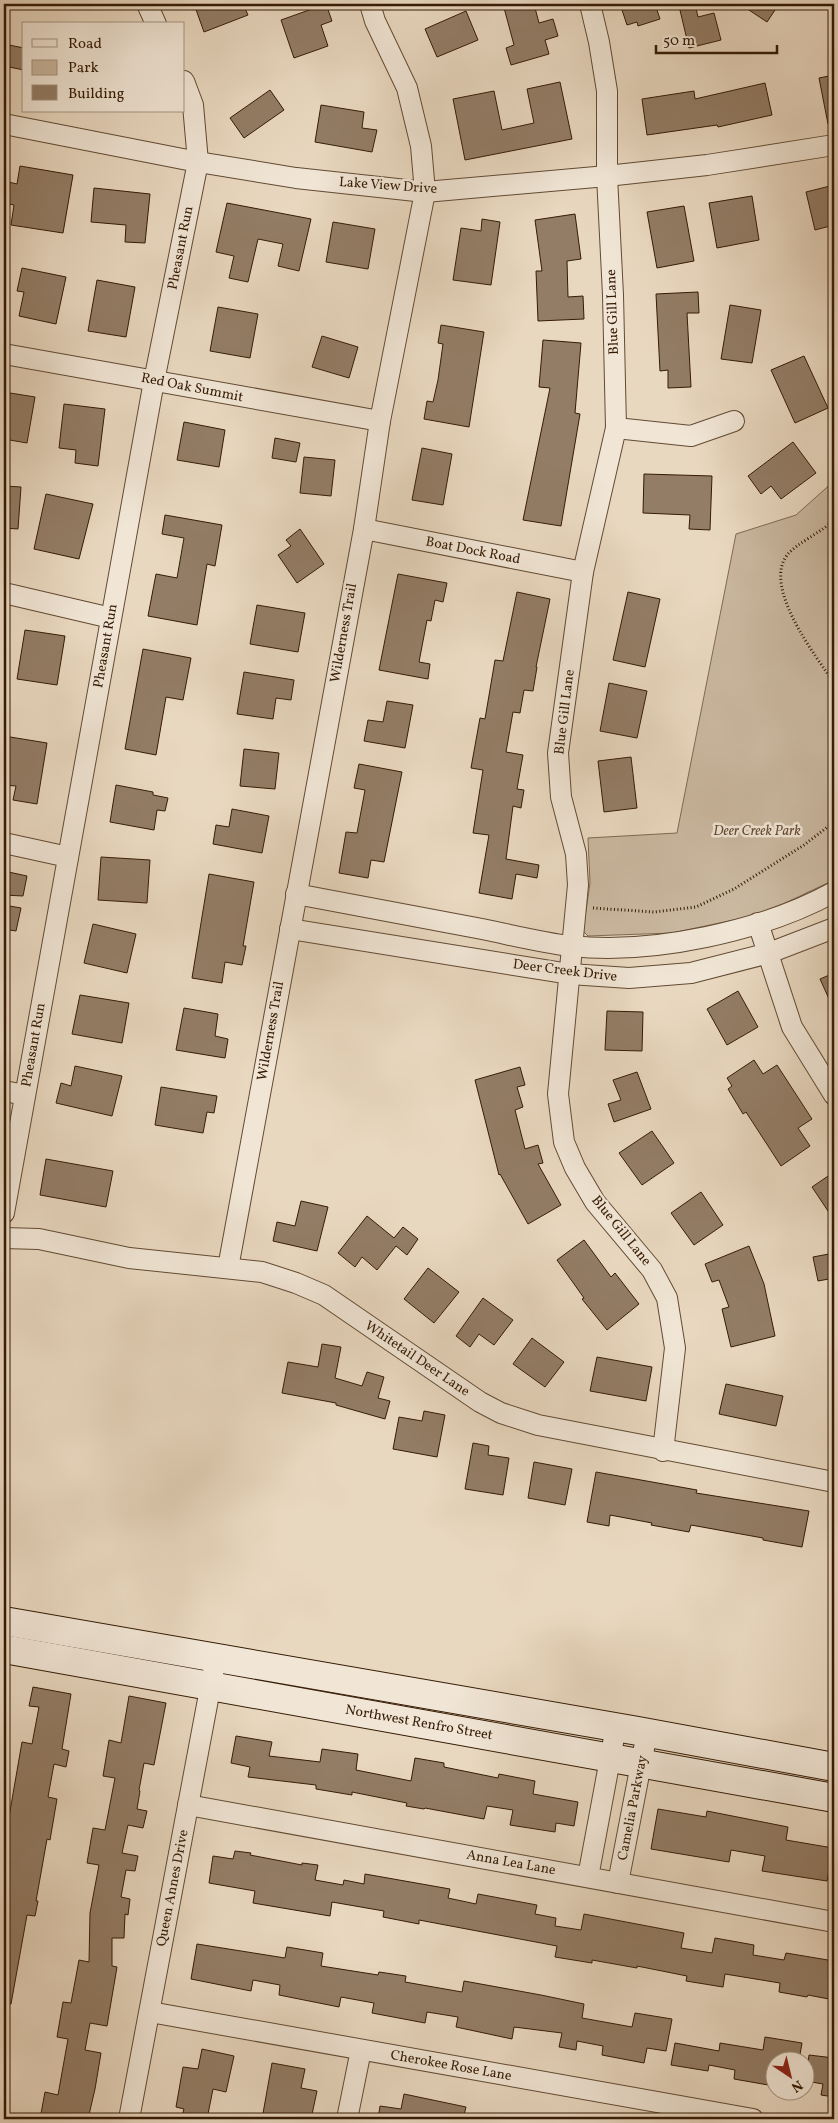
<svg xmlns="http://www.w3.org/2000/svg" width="838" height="2123" font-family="Vollkorn,serif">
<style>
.green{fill:#cab8a0;stroke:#806a52}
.building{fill:#937d66;stroke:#351b04}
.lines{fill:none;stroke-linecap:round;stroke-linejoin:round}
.street-casing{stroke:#624a33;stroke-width:22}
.secondary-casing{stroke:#351b04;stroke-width:30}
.path{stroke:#351b04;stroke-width:3;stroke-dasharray:1 2.5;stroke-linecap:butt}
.street{stroke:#f1e6d6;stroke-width:20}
.secondary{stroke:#f1e6d6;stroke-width:28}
.labels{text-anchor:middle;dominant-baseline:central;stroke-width:5;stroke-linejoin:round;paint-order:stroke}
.street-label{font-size:14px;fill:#351b04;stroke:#f1e6d6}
.park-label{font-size:14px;font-style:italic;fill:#624a33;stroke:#f1e6d6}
</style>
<rect width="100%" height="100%" fill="#e9d8c0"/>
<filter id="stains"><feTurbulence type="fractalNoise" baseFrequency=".004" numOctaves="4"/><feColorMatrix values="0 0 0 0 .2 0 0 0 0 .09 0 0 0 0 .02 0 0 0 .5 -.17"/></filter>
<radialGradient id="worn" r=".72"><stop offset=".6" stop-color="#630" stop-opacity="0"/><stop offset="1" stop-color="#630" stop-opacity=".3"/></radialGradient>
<path class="green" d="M834,481V880L762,914L672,933L588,936L583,931L590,883L588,838L677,833L736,534L796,515Z"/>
<g class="building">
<path d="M194,4H243L248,15L204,32Z"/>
<path d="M326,4L332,21L321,25L328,46L294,58L281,20Z"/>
<path d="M503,4H534L539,23L553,19L558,36L545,40L549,54L511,65L506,48L514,45Z"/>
<path d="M620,4H655L660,19L638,26L637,22L627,25Z"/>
<path d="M687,4H695L698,17L714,13L721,40L689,48L679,6Z"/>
<path d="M740,4H779L767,22Z"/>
<path d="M466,11L478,40L437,57L425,29Z"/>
<path d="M4,44L24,48V70L4,66Z"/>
<path d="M834,75V123L828,124L819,78Z"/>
<path d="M560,82L572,139L465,160L453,99L494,91L502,130L534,123L527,89Z"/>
<path d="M765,83L772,115L718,127L717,125L647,135L642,99L694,91L695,99Z"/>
<path d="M270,90L284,110L244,138L230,118Z"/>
<path d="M321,105L364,112L362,128L377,130L372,152L315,142Z"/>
<path d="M20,166L73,175L63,233L11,225L14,205L4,203V181L17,184Z"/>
<path d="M834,185V225L815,230L806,192Z"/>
<path d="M94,188L150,194L145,243L125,242L126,225L91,222Z"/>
<path d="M752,196L759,240L717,248L709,203Z"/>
<path d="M227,203L311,219L299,271L278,266L283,244L258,239L248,282L229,278L234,256L216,252Z"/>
<path d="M684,206L694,261L657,268L647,212Z"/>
<path d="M575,214L581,259L567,261L568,297L583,296L584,319L538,321L536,271H542L535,220Z"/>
<path d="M482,219L500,222L491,285L453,280L461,228L481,231Z"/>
<path d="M333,222L375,229L368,269L326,262Z"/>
<path d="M22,268L66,277L56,324L19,316L24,292L17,291Z"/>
<path d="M97,280L135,287L126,337L88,331Z"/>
<path d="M698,292L699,313H687L691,387L668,388V370L660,371L656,294Z"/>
<path d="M730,305L761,310L752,363L721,359Z"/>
<path d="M218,307L258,314L250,358L210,351Z"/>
<path d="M441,325L484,332L469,427L424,419L427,401L433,402L438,380L443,344L438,343Z"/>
<path d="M322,336L358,347L349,378L312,367Z"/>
<path d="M543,340L581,343L575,413L580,414L561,526L523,520L550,388L539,387Z"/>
<path d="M804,356L828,408L795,423L771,370Z"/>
<path d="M4,392L35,397L27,443L4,439Z"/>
<path d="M64,404L105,409L98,466L75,463L76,450L59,448Z"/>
<path d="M184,422L225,430L219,467L177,460Z"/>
<path d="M275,438L300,443L296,462L272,458Z"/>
<path d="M793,442L816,473L781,499L771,486L761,494L748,476Z"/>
<path d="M422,448L452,454L443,505L412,500Z"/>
<path d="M304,457L335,460L331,496L300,493Z"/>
<path d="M644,474L712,476L710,530L689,529L690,515L643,513Z"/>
<path d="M4,486L21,487L18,529L4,528Z"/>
<path d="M46,494L93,504L79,559L34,549Z"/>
<path d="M165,515L222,525L215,566L207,564L197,625L148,616L156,574L177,578L184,538L162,534Z"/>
<path d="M300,529L324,564L297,583L278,555L291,546L286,540Z"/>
<path d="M398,574L447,583L443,602L435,600L431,621L427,620L419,662L430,664L428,679L379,670Z"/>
<path d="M517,592L550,599L536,667H537L533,691L524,690L520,713L513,712L506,752L523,755L517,789L524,790L521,808L513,806L506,859L539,865L537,878L516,874L512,899L479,893L489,835L473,833L483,770L471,768L480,718L485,719L495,660L503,661Z"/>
<path d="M628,592L660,599L645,667L613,660Z"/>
<path d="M257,605L305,613L298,652L250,644Z"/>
<path d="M25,630L65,636L57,685L17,679Z"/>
<path d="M143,649L191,658L183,700L166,697L156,755L125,749Z"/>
<path d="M244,672L294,680L291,700L276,698L273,719L237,714Z"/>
<path d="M609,683L647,691L637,738L600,731Z"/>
<path d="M387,701L413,705L405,748L364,741L368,720L383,722Z"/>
<path d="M4,736L47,743L37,804L13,800L16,786L4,785Z"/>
<path d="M244,749L279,753L275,789L240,786Z"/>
<path d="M631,757L637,808L604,812L598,761Z"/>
<path d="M359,764L402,772L384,862L371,860L368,878L339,873L346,832L357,833L365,790L354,788Z"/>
<path d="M116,785L153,792V795L168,798L165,811L157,810L154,830L110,822Z"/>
<path d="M232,809L269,816L262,853L213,844L216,825L229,827Z"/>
<path d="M101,857L150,860L147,903L98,900Z"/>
<path d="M4,871L27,876L23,896L4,895Z"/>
<path d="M209,874L254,882L243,946H246L242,965L225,962L222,983L192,978Z"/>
<path d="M4,905L21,908L16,931L4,929Z"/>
<path d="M93,924L136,934L127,973L84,963Z"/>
<path d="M834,973V1010L820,979Z"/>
<path d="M738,991L758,1027L727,1045L707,1009Z"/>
<path d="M80,995L129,1003L122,1043L72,1034Z"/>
<path d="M184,1008L218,1014L215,1036L228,1039L225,1058L176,1050Z"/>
<path d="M607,1011L643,1012L642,1051L605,1050Z"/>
<path d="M754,1060L763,1074L777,1065L812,1119L798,1128L810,1146L781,1166L746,1112L743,1114L728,1089L732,1086L727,1078Z"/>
<path d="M75,1066L122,1076L112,1116L56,1103L61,1083L71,1086Z"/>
<path d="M520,1067L525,1085L517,1087L523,1107L515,1110L525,1149L538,1145L543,1163L538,1164L561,1205L528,1224L500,1174L499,1175L475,1080Z"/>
<path d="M637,1072L651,1109L614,1122L608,1104L621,1100L613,1080Z"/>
<path d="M161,1087L217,1096L214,1113L207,1112L203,1133L155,1125Z"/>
<path d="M652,1131L674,1163L642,1185L619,1153Z"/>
<path d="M46,1159L113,1171L106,1207L40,1195Z"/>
<path d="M834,1172V1220L812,1187Z"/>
<path d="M701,1192L723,1225L694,1245L671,1213Z"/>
<path d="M301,1201L328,1207L317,1251L273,1241L277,1222L295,1226Z"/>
<path d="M367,1216L394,1238L403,1227L418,1239L407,1255L396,1246L377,1270L362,1257L355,1267L338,1253Z"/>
<path d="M584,1240L611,1277L615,1273L639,1304L607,1330L582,1299L584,1298L557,1260Z"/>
<path d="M749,1246L764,1284L775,1336L731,1347L722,1309L729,1307L719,1280L712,1282L705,1264Z"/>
<path d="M834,1253V1278L818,1281L813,1257Z"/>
<path d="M428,1268L459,1292L434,1323L404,1299Z"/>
<path d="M483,1298L513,1320L494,1345L479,1334L470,1347L456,1336Z"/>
<path d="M532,1338L564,1362L545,1387L513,1364Z"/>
<path d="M322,1344L341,1347L335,1378L362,1386L367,1372L384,1377L378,1398L390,1401L385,1419L336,1405V1403L282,1393L288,1362L318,1367Z"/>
<path d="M597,1357L652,1367L646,1401L590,1391Z"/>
<path d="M726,1384L783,1396L776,1426L719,1414Z"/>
<path d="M424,1411L445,1415L437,1457L393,1449L399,1417L422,1421Z"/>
<path d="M473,1443L489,1446L488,1455L509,1458L503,1495L465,1489Z"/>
<path d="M534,1462L572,1469L565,1505L528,1498Z"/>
<path d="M596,1472L697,1490L696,1493L809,1511L802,1547L763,1540V1538L691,1525L689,1532L651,1525L652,1523L610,1515L609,1526L587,1522Z"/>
<path d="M33,1687L71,1694L62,1749L69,1751L66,1767L54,1764L48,1797L57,1799L50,1840L47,1839L36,1901H38L35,1916L27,1915L11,2004H4V1901L10,1863L4,1862V1846L22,1742L32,1744L39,1707L29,1706Z"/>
<path d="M129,1696L166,1703L154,1765L144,1763L139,1790L140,1791L137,1809L147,1811L143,1828L128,1825L122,1853L138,1856L135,1871L126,1870L121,1897L130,1899L128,1915L125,1914L124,1938H112V1966L117,1967L107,2026L90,2023L85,2050L101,2053L95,2089L88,2119H40L45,2092L58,2095L68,2039L57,2037L63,2002L71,2003L79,1960L89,1962L90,1913L99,1865L87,1863L93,1828L105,1830L115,1778L103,1776L109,1740L121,1743Z"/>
<path d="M236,1736L272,1742L269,1756L320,1762L322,1749L358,1754L356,1770L411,1781L415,1758L444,1763V1767L498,1778L499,1774L535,1781L533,1794L578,1802L574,1826L556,1823L555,1832L510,1825L513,1810L487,1806L484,1819L425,1808L424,1809L406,1806L407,1803L352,1792V1795L316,1789V1785L248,1777L250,1767L231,1763Z"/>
<path d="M658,1809L706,1817L707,1811L788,1827L786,1840L833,1848L827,1881L762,1871L765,1856L731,1850L729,1862L651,1849Z"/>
<path d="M235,1851L251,1853L250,1855L302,1865V1863L318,1865L315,1880L343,1885L344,1880L364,1884L365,1874L450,1889L448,1898L476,1904L478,1894L537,1905L535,1914L556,1918L555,1926L581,1930L584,1914L684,1933L681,1948L712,1953L715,1938L754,1945L753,1955L784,1960L786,1953L834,1961V2000L808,1995L807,1997L779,1992L780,1983L725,1974L723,1987L686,1981L687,1976L637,1966V1968L592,1960V1963L555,1957L557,1946L419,1920V1924L383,1917L384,1911L332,1902L330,1916L253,1903L255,1891L209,1883L213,1856L233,1859Z"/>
<path d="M197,1944L285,1958L287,1947L323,1953L321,1966L378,1975L379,1972L406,1976L405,1982L462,1992L464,1981L541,1995L584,2004L582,2018L632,2027L635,2013L672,2019L666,2051L647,2048L644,2063L602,2055L603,2046L577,2041L576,2050L559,2047L562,2033L514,2027L512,2039L456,2027L458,2017L427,2012L425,2023L372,2013L374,2003L341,1997L339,2007L279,1995L280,1985L253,1980L251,1991L191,1979Z"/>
<path d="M765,2037L802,2043L799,2060H776L774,2086L734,2079L735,2070L709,2065L708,2071L671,2065L675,2043L719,2051L720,2043L763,2050Z"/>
<path d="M202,2049L234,2056L226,2092L213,2089L207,2119H181L184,2109L176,2107L183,2067L198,2069Z"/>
<path d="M809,2055L834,2058V2097L821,2095L823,2084L806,2081Z"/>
<path d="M272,2063L305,2069L301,2088L317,2091L311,2119H262Z"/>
<path d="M404,2094L466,2107L463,2119H378L380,2106L401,2109Z"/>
</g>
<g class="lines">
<g class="street-casing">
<g id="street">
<path d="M147,4L156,24"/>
<path d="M590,4L599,42L607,91V176L613,295L616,428L583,572L558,753L561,797L576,854L578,885L558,1094L564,1142L575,1168L595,1202L652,1270L667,1298L675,1348L663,1451"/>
<path d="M4,124L198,162L296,178L425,192L607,176L707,165L834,145"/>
<path d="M4,354L380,421"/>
<path d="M616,428L691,436L734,421"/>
<path d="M364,529L583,572"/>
<path d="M4,593L111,618"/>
<path d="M4,843L68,857"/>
<path d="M296,894C358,906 420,917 482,929C512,935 542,943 571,946C652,955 763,931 834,892"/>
<path d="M758,923L792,1027L834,1095"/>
<path d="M290,929L570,974L629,978L691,973L769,953L834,928"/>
<path d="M4,1091L25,1095"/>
<path d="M4,1213L154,381L198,162L193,105L184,81"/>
<path d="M4,1238L39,1239L129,1258L262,1272L296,1283L324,1295L480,1402L501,1413L538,1425L834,1482"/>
<path d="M228,1268L364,529L380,421L425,192L421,146L407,88L375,21L370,4"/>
<path d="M188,1805L834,1922"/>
<path d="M588,1877L616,1727"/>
<path d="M618,1883L647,1733"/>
<path d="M150,2012L753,2119"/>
<path d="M129,2119L216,1657"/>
<path d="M347,2119L361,2050"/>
</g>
</g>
<g class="secondary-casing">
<g id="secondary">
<path d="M4,1621L638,1731L834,1767"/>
<path d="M4,1649L834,1798"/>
</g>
</g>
<g class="path">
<path d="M834,520C823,531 796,544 788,554C761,586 816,656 834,683"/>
<path d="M593,908L654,912L696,907L734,889L804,845L834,822"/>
</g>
<use href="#street" class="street"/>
<use href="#secondary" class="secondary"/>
</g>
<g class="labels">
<g class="street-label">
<text transform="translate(388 186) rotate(4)">Lake View Drive</text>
<text transform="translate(181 248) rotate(-79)">Pheasant Run</text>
<text transform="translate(613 312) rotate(-92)">Blue Gill Lane</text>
<text transform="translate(192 388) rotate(11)">Red Oak Summit</text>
<text transform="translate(473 551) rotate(11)">Boat Dock Road</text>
<text transform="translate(344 633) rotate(-80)">Wilderness Trail</text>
<text transform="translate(106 646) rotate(-80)">Pheasant Run</text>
<text transform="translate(565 712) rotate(-83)">Blue Gill Lane</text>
<text transform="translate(565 971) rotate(7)">Deer Creek Drive</text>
<text transform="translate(271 1031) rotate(-80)">Wilderness Trail</text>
<text transform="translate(34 1045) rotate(-80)">Pheasant Run</text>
<text transform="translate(621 1231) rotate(51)">Blue Gill Lane</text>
<text transform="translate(417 1359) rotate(34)">Whitetail Deer Lane</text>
<text transform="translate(419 1723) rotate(10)">Northwest Renfro Street</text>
<text transform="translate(633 1808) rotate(-79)">Camelia Parkway</text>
<text transform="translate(511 1863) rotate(10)">Anna Lea Lane</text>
<text transform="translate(173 1888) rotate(-79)">Queen Annes Drive</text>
<text transform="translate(451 2066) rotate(10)">Cherokee Rose Lane</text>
</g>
<g class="park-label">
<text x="757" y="831">Deer Creek Park</text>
</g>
</g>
<rect width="838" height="2123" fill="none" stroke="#e9d8c0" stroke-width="20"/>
<rect x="5" y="5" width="828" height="2113" fill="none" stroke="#351b04" stroke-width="2.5"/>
<rect x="10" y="10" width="818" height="2103" fill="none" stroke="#351b04"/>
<rect x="22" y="22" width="162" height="90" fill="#f1e6d6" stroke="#a69582"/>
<rect x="32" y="39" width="25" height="8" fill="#f1e6d6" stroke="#a69582"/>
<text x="68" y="48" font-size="15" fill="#351b04">Road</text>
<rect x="32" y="60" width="25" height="15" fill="#cab8a0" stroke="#a69582"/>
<text x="68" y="72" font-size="15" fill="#351b04">Park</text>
<rect x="32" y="85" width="25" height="15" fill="#937d66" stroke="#a69582"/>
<text x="68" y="98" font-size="15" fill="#351b04">Building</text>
<g transform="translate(790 2076) rotate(145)"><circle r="24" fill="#f1e6d6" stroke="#a69582"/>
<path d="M0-4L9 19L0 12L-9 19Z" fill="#8f2418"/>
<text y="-8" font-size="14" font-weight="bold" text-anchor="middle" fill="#351b04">N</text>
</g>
<path d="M656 45v8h121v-8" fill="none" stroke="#351b04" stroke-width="2.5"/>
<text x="663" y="45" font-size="15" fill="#351b04" stroke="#f1e6d6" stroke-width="4" paint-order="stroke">50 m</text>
<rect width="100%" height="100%" filter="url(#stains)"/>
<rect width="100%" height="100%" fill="url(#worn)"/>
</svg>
